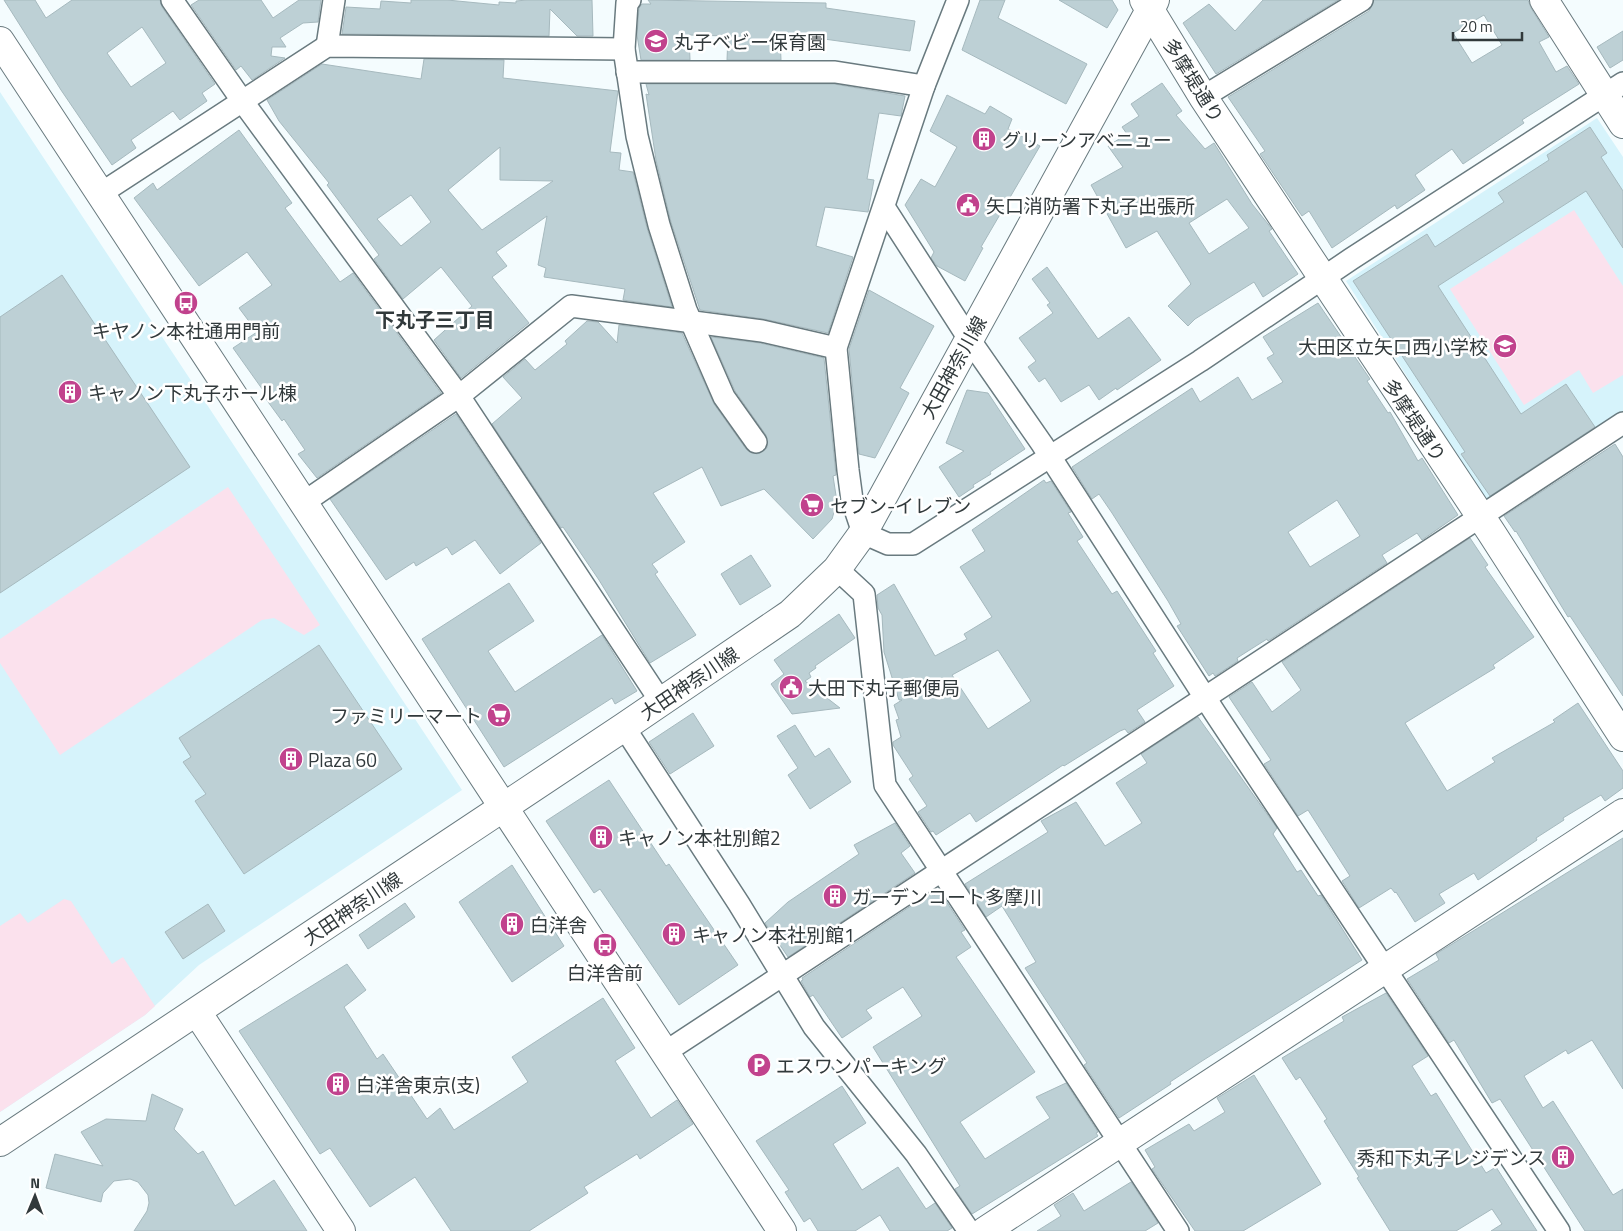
<svg xmlns="http://www.w3.org/2000/svg" width="1623" height="1231" font-family="'Titillium Web','Noto Sans JP',sans-serif">
<style>
.built{fill:#d6f3fb}
.green{fill:#fbe1ed}
.building{fill:#bdd0d5;stroke:#a6b9be;fill-rule:evenodd}
.lines{fill:none;stroke-linecap:round;stroke-linejoin:round}
.street-casing{stroke:#697a7f;stroke-width:24}
.secondary-casing{stroke:#697a7f;stroke-width:30}
.primary-casing{stroke:#697a7f;stroke-width:30}
.street{stroke:#fff;stroke-width:21}
.secondary{stroke:#fff;stroke-width:28}
.primary{stroke:#fff;stroke-width:28}
.labels{text-anchor:middle;dominant-baseline:central;stroke-width:5;stroke-linejoin:round;paint-order:stroke}
.poi-label{font-size:19px;fill:#31393b;stroke:#fff;text-anchor:start}
.street-label{font-size:19px;fill:#31393b;stroke:#fff}
.neighbourhood-label{font-size:20px;font-weight:bold;fill:#31393b;stroke:#fff}
</style>
<rect width="100%" height="100%" fill="#f4fcfe"/>
<g class="built">
<path d="M0,92L462,790L199,965L145,1015L0,1112Z"/>
<path d="M1597,118L1623,157V411L1492,499H1485L1346,281Z"/>
</g>
<g class="green">
<path d="M1574,210L1623,286V375L1593,393L1579,370L1524,405L1450,289Z"/>
<path d="M228,487L320,625L304,635L274,618L262,620L60,755L0,663V639Z"/>
<path d="M64,899L71,901L112,964L123,957L155,1006L145,1015L0,1112V926L20,913L28,923Z"/>
</g>
<g class="building">
<path d="M4,0H35L46,18L72,0H160L162,7L215,84L202,93L207,101L180,120L173,111L131,140L136,148L112,165L61,90ZM142,27L166,63L131,87L107,53Z"/>
<path d="M199,0H261L273,18L299,0H321L318,22L303,23L280,38L286,47H272L271,56L285,58L252,80L241,66L236,70L191,5Z"/>
<path d="M411,0H447L499,5V2L516,3V1L527,0H592L593,36H577L550,9L549,36L342,34L346,7L380,9L381,1L411,3Z"/>
<path d="M648,0L826,3V8L915,21L910,51L817,38L780,37L781,60H727L728,36L689,35L690,60H641L637,35L639,8L642,4H651Z"/>
<path d="M980,0H1005L998,18L1087,64L1066,104L962,50Z"/>
<path d="M1059,0H1112L1118,10L1107,28Z"/>
<path d="M1263,0H1338L1216,74L1183,23L1209,4L1235,31Z"/>
<path d="M1374,0H1528L1531,8L1549,37L1539,42L1556,72L1567,66L1579,84L1522,120L1524,123L1463,164L1452,149L1415,175L1425,190L1397,209L1395,205L1332,248L1309,211L1302,216L1260,154L1265,151L1228,97L1369,11ZM1484,15L1502,45L1472,63L1453,33Z"/>
<path d="M1623,31V60L1610,68L1597,47Z"/>
<path d="M424,59L504,60L503,78L618,91L610,152L621,153L619,170L633,172L647,228L672,307L623,300L625,289L544,277L546,268L538,265L547,216L496,252L507,266L492,277L529,323L461,378L434,340L472,306L441,267L403,299L374,259L379,255L327,185L329,183L279,121L267,100L322,64L421,79ZM500,147V180L553,181L482,230L448,190ZM411,195L431,222L401,246L377,219Z"/>
<path d="M1162,83L1182,111L1176,115L1205,149L1214,143L1252,204L1272,229L1269,231L1298,274L1263,297L1254,282L1195,319L1188,326L1168,306L1191,284L1157,231L1126,248L1091,185L1123,167L1108,146L1127,134L1122,127L1139,116L1131,104ZM1227,199L1249,228L1209,254L1189,223Z"/>
<path d="M646,84H834L905,96L901,116L879,113L867,179L874,180L868,212L825,207L816,246L853,257L828,333L764,319L700,310L671,222L656,160L646,94L649,95Z"/>
<path d="M947,95L985,114L990,106L1012,119L1008,129L1040,146L981,247L983,248L965,281L937,266L931,258L934,252L905,205L921,179L935,187L957,147L930,131Z"/>
<path d="M1590,127L1607,153L1601,157L1623,191V248L1586,191L1438,286L1521,414L1566,384L1595,427L1490,496L1461,454L1465,452L1353,281L1427,234L1435,247L1504,202L1498,193L1549,160L1547,155Z"/>
<path d="M239,130L292,203L285,208L340,282L353,273L441,393L317,478L298,454L305,450L284,419L282,421L263,395L265,393L233,348L257,332L239,308L272,285L247,252L199,286L134,198L153,183L157,190Z"/>
<path d="M1047,267L1098,339L1129,317L1161,360L1117,390L1116,388L1099,400L1089,385L1061,402L1045,378L1039,382L1028,367L1036,361L1019,338L1053,313L1047,305L1050,303L1032,279Z"/>
<path d="M62,275L190,467L0,593V317Z"/>
<path d="M869,290L934,326L900,388L909,393L875,458L859,454L849,349Z"/>
<path d="M1318,303L1370,379L1367,381L1388,413L1390,412L1418,461L1422,458L1458,515L1422,540L1417,533L1382,555L1387,563L1268,641L1267,639L1237,658L1238,661L1215,676L1213,673L1209,676L1177,626L1181,624L1168,601L1112,513L1099,494L1092,499L1072,467L1192,388L1200,402L1238,377L1252,400L1283,382L1267,358L1274,354L1263,337ZM1337,500L1360,536L1310,567L1288,532Z"/>
<path d="M587,321L598,322L617,343L619,325L682,333L714,404L746,449L757,454L767,448L766,435L735,391L711,337L760,343L824,358L836,475L833,476L837,502L832,519L813,539L764,489L721,506L702,467L653,493L685,542L652,564L658,572L655,574L696,635L650,663L599,580L563,527L561,528L492,424L522,398L503,377L525,359L535,370L567,344L565,341Z"/>
<path d="M967,390L988,393L1025,449L990,472L991,474L973,485L974,487L959,497L939,467L964,451L946,443Z"/>
<path d="M456,414L541,543L500,574L475,540L452,555L447,547L416,566L414,562L386,580L330,499Z"/>
<path d="M1615,444L1623,457V696L1570,616L1568,617L1516,531L1515,532L1504,516Z"/>
<path d="M1044,480L1046,483L1051,481L1071,512L1068,513L1083,537L1077,541L1112,594L1117,591L1156,651L1153,653L1174,686L1137,710L1145,722L1128,733L1125,729L1120,731L1064,766L1063,765L976,822L970,813L936,835L933,831L931,832L918,812L927,806L909,779L913,776L893,745V742L901,737L896,720L899,719L894,705L902,700H899L884,652L882,615L878,608L877,595L894,584L935,656L967,639L964,634L992,617L960,567L985,551L972,530ZM998,650L1031,701L988,729L952,675Z"/>
<path d="M1470,538L1488,565L1485,567L1534,637L1493,665L1495,668L1405,723L1447,791L1495,762L1492,758L1555,722L1553,720L1578,703L1623,771V788L1605,801L1601,795L1563,818L1564,820L1536,838L1537,840L1478,880L1474,873L1439,894L1445,903L1415,922L1396,892L1395,893L1391,888L1359,908L1342,881L1350,876L1308,810L1298,816L1264,764L1271,760L1229,697L1252,682L1272,712L1301,690L1282,662Z"/>
<path d="M751,555L771,586L740,605L721,574Z"/>
<path d="M509,583L534,621L488,651L515,692L602,635L637,691L615,704L612,698L504,767L422,639Z"/>
<path d="M839,614L855,638L815,666L816,668L809,673L811,677L805,681L840,708L792,714L771,684L784,674L774,660Z"/>
<path d="M319,645L402,769L244,874L195,801L206,794L183,762L191,757L179,738Z"/>
<path d="M693,713L714,746L670,774L649,742Z"/>
<path d="M1198,717L1277,828L1273,834L1297,872L1301,870L1318,896L1321,895L1362,960L1202,1061L1170,1082L1171,1084L1119,1118L1084,1065L1087,1063L1025,968L1036,962L1012,922L1002,906L986,917L965,884L1048,832L1041,821L1076,802L1105,846L1142,823L1116,783L1147,763L1141,754Z"/>
<path d="M795,725L815,757L829,748L851,782L810,809L788,775L798,768L777,736Z"/>
<path d="M609,780L666,866L669,864L738,965L679,1005L600,889L594,893L546,821Z"/>
<path d="M895,823L910,846L901,853L915,873L788,957L765,923L788,902L859,854L854,845Z"/>
<path d="M1623,838V1089L1592,1040L1568,1054L1566,1050L1524,1076L1543,1108L1553,1101L1613,1195L1623,1189V1231H1585L1500,1099L1492,1103L1454,1040L1449,1043L1407,979L1439,960L1436,954Z"/>
<path d="M512,865L564,946L512,982L459,902Z"/>
<path d="M932,892L934,895L938,893L942,899L944,898L965,930L961,932L971,947L956,957L1035,1072L960,1122L985,1159L1050,1118L1036,1097L1066,1083L1098,1132L1096,1133L1098,1136L972,1214L955,1189L960,1186L873,1047L922,1016L903,987L866,1010L872,1018L842,1038L813,995L810,997L801,981L803,980L802,978Z"/>
<path d="M405,903L415,917L368,949L359,935Z"/>
<path d="M208,904L225,931L183,959L165,932Z"/>
<path d="M347,964L366,990L344,1007L377,1059L383,1054L427,1119L440,1108L454,1130L528,1082L512,1057L603,998L635,1048L615,1061L651,1118L677,1100L693,1124L640,1159L637,1154L584,1187L588,1193L529,1231H451L415,1177L370,1207L330,1148L320,1154L239,1031Z"/>
<path d="M1386,993L1428,1056L1412,1066L1431,1096L1436,1093L1486,1173L1496,1167L1537,1231H1491L1502,1224L1492,1209L1456,1231H1390L1357,1178L1359,1177L1324,1121L1327,1119L1300,1077L1296,1080L1282,1058L1344,1021L1342,1017Z"/>
<path d="M1254,1075L1321,1184L1243,1231H1195L1152,1169L1155,1167L1145,1150L1189,1124L1194,1131L1225,1112L1217,1098Z"/>
<path d="M842,1086L866,1123L833,1144L862,1190L898,1167L926,1209L935,1203L952,1228L947,1231H890L880,1215L855,1231H818L810,1218L804,1222L785,1192L789,1190L756,1141Z"/>
<path d="M152,1094L183,1109L174,1129L198,1154L203,1151L235,1206L274,1180L307,1231H134L147,1211L149,1203L148,1195L138,1182L130,1179L114,1181L103,1193L101,1202L46,1188L55,1154L103,1166L81,1132L106,1119L146,1121Z"/>
<path d="M1131,1182L1158,1223L1145,1231H1037L1061,1216L1054,1205L1073,1193L1084,1211Z"/>
</g>
<g class="lines">
<g class="street-casing">
<g id="street">
<path d="M172,0L243,102L459,396L661,702"/>
<path d="M630,0L627,3L624,49L637,136L659,225L686,310L724,397L756,442"/>
<path d="M958,0L924,86L836,348L848,470L852,500L863,533L888,544H913L1200,361L1351,259L1623,83"/>
<path d="M327,46L334,0"/>
<path d="M627,72H835L924,86"/>
<path d="M1203,97L1362,0"/>
<path d="M100,194L327,46L624,49"/>
<path d="M884,207L969,339L1042,444L1215,713L1559,1231"/>
<path d="M303,503L459,396L571,306L762,331L836,348"/>
<path d="M837,569L864,594L885,785L1178,1231"/>
<path d="M624,727L739,904L814,1027L916,1154L969,1231"/>
<path d="M664,1053L1623,423"/>
</g>
</g>
<g class="secondary-casing">
<g id="secondary">
<path d="M1544,0L1623,124"/>
<path d="M0,41L782,1231"/>
<path d="M197,1012L341,1231"/>
<path d="M0,1142L624,727L790,614L837,569L863,533L1150,10L1144,0"/>
<path d="M985,1231L1623,813"/>
</g>
</g>
<g class="primary-casing">
<path id="primary" d="M1155,0L1150,10L1203,97L1491,532L1623,737"/>
</g>
<use href="#street" class="street"/>
<use href="#secondary" class="secondary"/>
<use href="#primary" class="primary"/>
</g>
<defs>
<g id="school-disc" transform="scale(1.25)"><circle r="9.5" fill="#c1428d" stroke="#fff"/><path d="M0-5L7-2L0 1L-7-2ZM-4 1L0 2.5L4 1V4Q0 6-4 4Z" fill="#fff"/></g>
<g id="building-disc" transform="scale(1.25)"><circle r="9.5" fill="#c1428d" stroke="#fff"/><path d="M-4-6H4V6H1V3H-1V6H-4ZM-2.5-4.3h1.7v1.8h-1.7ZM.8-4.3h1.7v1.8H.8ZM-2.5-1h1.7V.8h-1.7ZM.8-1h1.7V.8H.8Z" fill="#fff"/></g>
<g id="civic-disc" transform="scale(1.25)"><circle r="9.5" fill="#c1428d" stroke="#fff"/><path d="M-.6-6.5H3V-4.5H.6V-3L4-1V1h2V6H-6V1h2V-1L-.6-3ZM-1.2 2.5V6h2.4V2.5Z" fill="#fff"/></g>
<g id="bus-disc" transform="scale(1.25)"><circle r="9.5" fill="#c1428d" stroke="#fff"/><path d="M-5-6H5V4H4V6H2V4H-2V6H-4V4H-5ZM-3.5-4V0h7V-4ZM-3.5 1.2v1.5H-2V1.2ZM2 1.2v1.5H3.5V1.2Z" fill="#fff"/></g>
<g id="supermarket-disc" transform="scale(1.25)"><circle r="9.5" fill="#c1428d" stroke="#fff"/><path d="M-6-5.5h2.5l.6 2H6L4.5 2H-2.5L-4.4-4H-6ZM-1.5 3.2a1.3 1.3 0 1 0 .1 0ZM3 3.2a1.3 1.3 0 1 0 .1 0Z" fill="#fff"/></g>
<g id="parking-disc" transform="scale(1.25)"><circle r="9.5" fill="#c1428d" stroke="#fff"/><path d="M-3.5-5.5H1a3.5 3.5 0 0 1 0 7H-1V5.5H-3.5ZM-1-3.4V-.6H.8a1.4 1.4 0 0 0 0-2.8Z" fill="#fff"/></g>
</defs>
<g fill-rule="evenodd">
<use href="#school-disc" x="656" y="41"/>
<use href="#building-disc" x="984" y="139"/>
<use href="#civic-disc" x="968" y="205"/>
<use href="#bus-disc" x="186" y="303"/>
<use href="#school-disc" x="1505" y="346"/>
<use href="#building-disc" x="70" y="392"/>
<use href="#supermarket-disc" x="812" y="505"/>
<use href="#civic-disc" x="791" y="687"/>
<use href="#supermarket-disc" x="499" y="715"/>
<use href="#building-disc" x="291" y="759"/>
<use href="#building-disc" x="601" y="837"/>
<use href="#building-disc" x="835" y="896"/>
<use href="#building-disc" x="512" y="924"/>
<use href="#building-disc" x="674" y="934"/>
<use href="#bus-disc" x="605" y="945"/>
<use href="#parking-disc" x="759" y="1065"/>
<use href="#building-disc" x="338" y="1084"/>
<use href="#building-disc" x="1563" y="1157"/>
</g>
<g class="labels">
<g class="poi-label">
<text x="674" y="41">丸子ベビー保育園</text>
<text x="1002" y="139">グリーンアベニュー</text>
<text x="986" y="205">矢口消防署下丸子出張所</text>
<text x="186" y="330" text-anchor="middle">キヤノン本社通用門前</text>
<text x="1488" y="346" text-anchor="end">大田区立矢口西小学校</text>
<text x="88" y="392">キャノン下丸子ホール棟</text>
<text x="830" y="505">セブン-イレブン</text>
<text x="808" y="687">大田下丸子郵便局</text>
<text x="482" y="715" text-anchor="end">ファミリーマート</text>
<text x="308" y="759">Plaza 60</text>
<text x="618" y="837">キャノン本社別館2</text>
<text x="852" y="896">ガーデンコート多摩川</text>
<text x="530" y="924">白洋舎</text>
<text x="692" y="934">キャノン本社別館1</text>
<text x="605" y="972" text-anchor="middle">白洋舎前</text>
<text x="776" y="1065">エスワンパーキング</text>
<text x="356" y="1084">白洋舎東京(支)</text>
<text x="1546" y="1157" text-anchor="end">秀和下丸子レジデンス</text>
</g>
<g class="street-label">
<text transform="translate(1194 80) rotate(58)">多摩堤通り</text>
<text transform="translate(953 367) rotate(-61)">大田神奈川線</text>
<text transform="translate(1415 420) rotate(56)">多摩堤通り</text>
<text transform="translate(689 683) rotate(-34)">大田神奈川線</text>
<text transform="translate(352 908) rotate(-34)">大田神奈川線</text>
</g>
<g class="neighbourhood-label">
<text x="435" y="319">下丸子三丁目</text>
</g>
</g>
<g transform="translate(35 1196) rotate(1)" stroke="#ffffff" stroke-width="4" paint-order="stroke">
<path d="M0-4L9 19L0 12L-9 19Z" fill="#31393b"/>
<text y="-8" font-size="14" font-weight="bold" text-anchor="middle" fill="#31393b">N</text>
</g>
<path d="M1453 32v8h69v-8" fill="none" stroke="#31393b" stroke-width="2.5"/>
<text x="1460" y="32" font-size="15" fill="#31393b" stroke="#ffffff" stroke-width="4" paint-order="stroke">20 m</text>
</svg>
